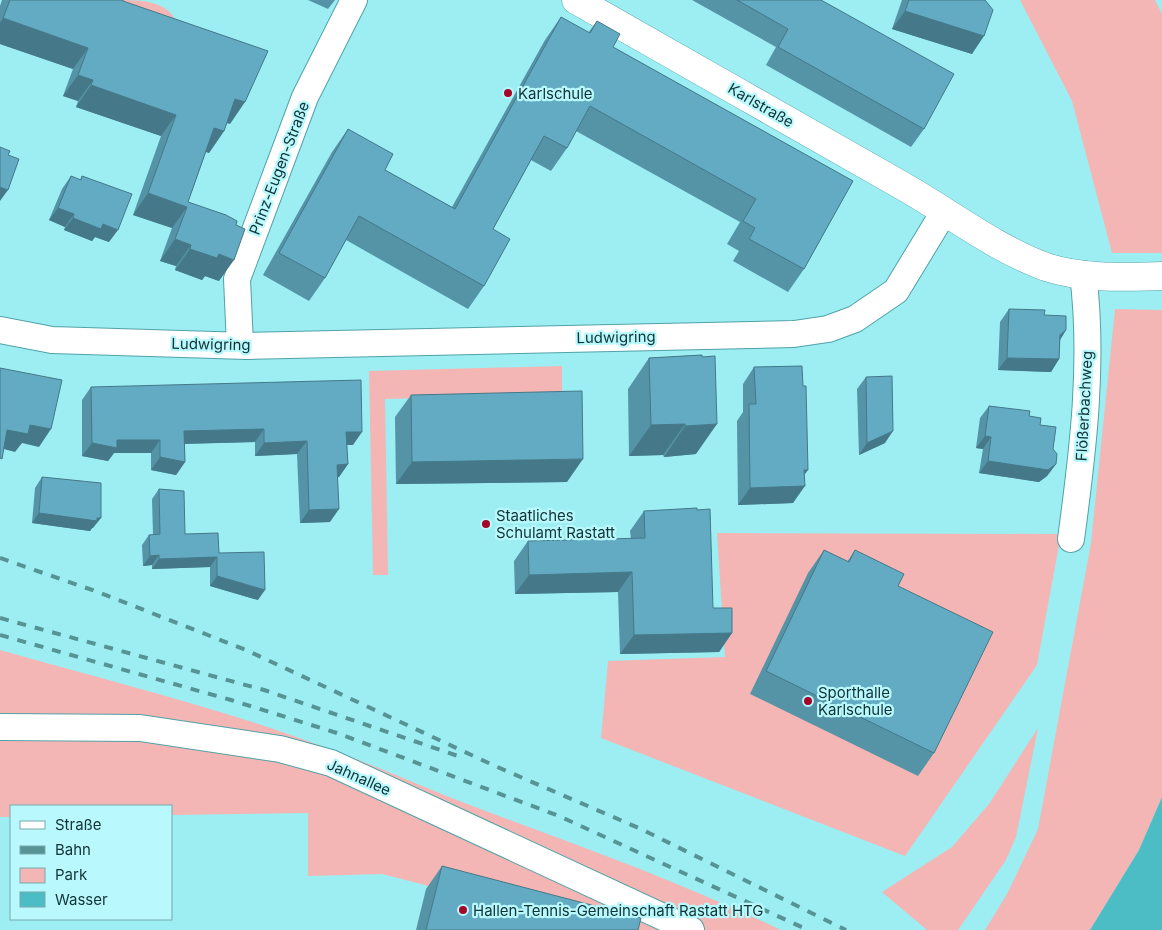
<svg xmlns="http://www.w3.org/2000/svg" width="1162" height="930" font-family="Inter,sans-serif">
<style>
.green{fill:#f4b6b4}
.water{fill:#4cbdc4}
.lines{fill:none;stroke-linecap:round;stroke-linejoin:round}
.minor-casing{stroke:#51a2a7;stroke-width:28}
.tertiary-casing{stroke:#51a2a7;stroke-width:29}
.minor{stroke:#fff;stroke-width:26}
.tertiary{stroke:#fff;stroke-width:28}
.rail{stroke:#579295;stroke-width:4;stroke-dasharray:9 9;stroke-linecap:butt}
.wall{fill:#5593a7}
.shaded-wall{fill:#457888}
.building{fill:#63abc2;stroke:#457888}
.poi-dot{fill:#a40727;stroke:#b9f8fc;stroke-width:2}
.labels{text-anchor:middle;dominant-baseline:central;stroke-width:4.5;stroke-linejoin:round;paint-order:stroke}
.poi-label{font-size:15px;fill:#113436;stroke:#b9f8fc;text-anchor:start}
.street-label{font-size:15px;fill:#113436;stroke:#b9f8fc}
</style>
<rect width="100%" height="100%" fill="#9ceef3"/>
<g class="green">
<path d="M116,0C141,0 172,0 178,28Z"/>
<path d="M1020,0H1155L1162,14V253H1112L1072,101Z"/>
<path d="M1115,309L1162,310V797L1139,850L1090,930H985L1007,894L1038,829L1091,543Z"/>
<path d="M562,366V395L385,399L388,575H373L369,371Z"/>
<path d="M717,533L1061,534L1037,665L905,856L601,738L608,661L725,657Z"/>
<path d="M0,650C105,680 213,706 316,744C370,763 422,787 475,807C578,845 681,882 781,930H601L382,874L308,876V813L171,815V806H11V817H0Z"/>
<path d="M1038,728L1016,837L1006,860L958,930H927L882,892L952,847L989,804Z"/>
</g>
<path class="water" d="M1162,797V930H1090L1139,850Z"/>
<g class="lines">
<g class="minor-casing">
<g id="minor">
<path d="M0,330L52,340L247,346L794,334L828,329L855,319L896,291L944,212"/>
<path d="M240,345L237,279L305,97L354,0"/>
<path d="M1071,539C1083,451 1094,361 1083,274"/>
<path d="M0,727L140,728L280,749L331,763L691,930"/>
</g>
</g>
<g class="tertiary-casing">
<path id="tertiary" d="M576,0C684,62 793,123 901,185C949,212 994,248 1046,267C1082,279 1124,277 1162,276"/>
</g>
<use href="#minor" class="minor"/>
<use href="#tertiary" class="tertiary"/>
<g class="rail">
<path d="M0,558L98,592L246,650L495,766L641,829L846,930"/>
<path d="M0,618L264,690L458,756"/>
<path d="M0,635L231,700L337,733L559,816L808,930"/>
</g>
</g>
<g class="wall">
<path d="M2,0H123V1L230,124L227,123L224,131L209,153L206,152L188,202L219,281L205,276L202,280L175,270L176,266L160,261L172,228L133,215L161,136L76,107L78,101L63,96L73,69L0,44V6Z"/>
<path d="M308,0H335L328,9Z"/>
<path d="M692,0H821L924,129L911,147L766,65L776,47Z"/>
<path d="M902,0H985L972,54L892,29Z"/>
<path d="M561,17L588,33L597,21L613,47L853,181L804,269L788,292L733,261L739,251L727,244L740,222L576,131L567,148L551,171L531,160L493,229L484,286L468,309L346,240L325,278L309,301L263,275L332,152L348,129L385,170L452,207L545,40Z"/>
<path d="M71,176L80,180L82,176L109,242L95,237L92,241L64,230L65,227L49,220L62,189Z"/>
<path d="M1009,309L1044,315L1066,330L1060,340L1059,359L1051,372L998,370L1000,322Z"/>
<path d="M702,355L696,454L664,457L663,455L629,456L628,389L649,358Z"/>
<path d="M754,367L804,475L793,503L738,505L737,421L743,412V384Z"/>
<path d="M866,377L885,443L859,455L857,389Z"/>
<path d="M91,387L353,445H347L348,464L339,477H338L330,522L300,523L297,454L255,456V442L185,444V462L176,475L151,470V453H114L108,461L82,456V400Z"/>
<path d="M411,395L567,482L396,484L395,417Z"/>
<path d="M989,406L1029,416L1053,449L1056,464L1047,476L1039,482L979,473L983,449L976,448L980,418Z"/>
<path d="M42,477L93,528H92L90,531L32,523L35,488Z"/>
<path d="M159,489L185,534L219,553L258,600L210,586V567L152,569V565L143,566L142,545L149,535H153L152,499Z"/>
<path d="M644,511L713,608L732,633L719,652L620,654L618,592L515,594L514,561L528,541L631,539L630,531Z"/>
<path d="M824,550L847,562L855,550L898,586L934,753L918,776L750,694L808,573Z"/>
<path d="M442,866L638,930H416L426,889Z"/>
</g>
<g class="shaded-wall">
<path d="M905,11L984,36L972,54L892,29Z"/>
<path d="M3,18L88,48L73,69L0,44V23Z"/>
<path d="M78,75L93,80L78,101L63,96Z"/>
<path d="M91,85L176,115L161,136L76,107Z"/>
<path d="M235,99L245,102L230,124L220,120Z"/>
<path d="M214,128L224,131L209,153L199,149Z"/>
<path d="M0,187L8,190L0,201Z"/>
<path d="M148,193L187,207L172,228L133,215Z"/>
<path d="M58,208L74,214L65,227L49,220Z"/>
<path d="M73,218L103,224L118,230L109,242L95,237L92,241L64,230Z"/>
<path d="M175,239L191,245L176,266L160,261Z"/>
<path d="M190,249L219,254L234,260L219,281L205,276L202,280L175,270Z"/>
<path d="M1066,330L1058,343L1060,335Z"/>
<path d="M1007,358L1059,359L1051,372L998,370Z"/>
<path d="M685,424L663,455L629,456L651,425Z"/>
<path d="M717,424L696,454L664,457L685,426Z"/>
<path d="M30,425L51,429L39,447L22,443L15,452L0,448L7,430Z"/>
<path d="M264,429L255,442L175,444L184,431Z"/>
<path d="M893,431L885,443L859,455L867,443Z"/>
<path d="M346,432H362L353,445H337Z"/>
<path d="M985,436L991,437L983,449L976,448Z"/>
<path d="M117,440H160L151,453H114L108,461L82,456L92,443Z"/>
<path d="M307,441L297,454L255,456L264,443Z"/>
<path d="M160,457L185,462L176,475L151,470Z"/>
<path d="M583,459L567,482L396,484L412,462Z"/>
<path d="M988,461L1056,464L1047,476L1039,482L979,473Z"/>
<path d="M348,464L339,477L328,478L337,465Z"/>
<path d="M804,470H808L796,486H805L793,503L738,505L750,488Z"/>
<path d="M339,509L330,522L300,523L309,510Z"/>
<path d="M39,513L97,518H101L93,528H92L90,531L32,523Z"/>
<path d="M159,555L152,565L143,566L150,556Z"/>
<path d="M217,557L210,567L152,569L159,559Z"/>
<path d="M632,572L618,592L515,594L529,575Z"/>
<path d="M217,576L265,590L258,600L210,586Z"/>
<path d="M732,633L719,652L620,654L634,635Z"/>
</g>
<g class="building">
<path d="M10,0H123V1L268,51L245,102L235,99L224,131L214,128L188,202L226,215L237,221L236,225L245,229L234,260L219,254L217,258L190,249L191,245L175,239L187,207L148,193L176,115L91,85L93,80L78,75L88,48L3,18Z"/>
<path d="M737,0H821L954,74L924,129L778,47L788,29Z"/>
<path d="M909,0H985L993,10L984,36L905,11Z"/>
<path d="M561,17L590,33L597,21L620,34L613,47L853,181L804,269L749,239L755,228L743,221L756,199L590,106L567,148L544,136L493,229L510,239L484,286L359,216L325,278L279,253L348,129L393,154L385,170L455,209Z"/>
<path d="M0,147L10,151L8,155L19,159L8,190L0,187Z"/>
<path d="M71,176L81,180L82,176L132,194L118,230L103,224L101,229L73,218L74,214L58,208Z"/>
<path d="M1009,309L1045,310L1044,315L1066,316V330L1060,335L1059,359L1007,358Z"/>
<path d="M702,355V357L715,356L717,424L685,426V424L651,425L649,358Z"/>
<path d="M802,366L803,386H806L808,470H804L805,486L750,488L749,404H756L754,367Z"/>
<path d="M0,368L62,380L51,429L30,425L28,434L7,430L2,459L0,458Z"/>
<path d="M892,376L893,431L867,443L866,377Z"/>
<path d="M361,380L362,432H346L348,464L337,465L339,509L309,510L307,441L264,443V429L184,431L185,462L160,457V440H117V448L92,443L91,387Z"/>
<path d="M582,391L583,459L412,462L411,395Z"/>
<path d="M989,406L1030,411L1029,416L1041,418L1040,425L1056,427L1053,449L1057,454L1056,464L1048,470L988,461L991,437L985,436Z"/>
<path d="M42,477L101,483V518H97V521L39,513Z"/>
<path d="M159,489L184,491L185,534L218,533L219,553L264,552L265,590L217,576V557L159,559V555L150,556L149,535L160,534Z"/>
<path d="M697,508V510L710,509L713,608H732V633L634,635L632,572L529,575L528,541L645,538L644,511Z"/>
<path d="M824,550L849,562L855,550L904,574L898,586L993,632L934,753L766,671Z"/>
<path d="M442,866L641,918L638,930H426Z"/>
</g>
<g class="poi-dot">
<circle cx="508" cy="93" r="5"/>
<circle cx="486" cy="524" r="5"/>
<circle cx="808" cy="701" r="5"/>
<circle cx="463" cy="910" r="5"/>
</g>
<g class="labels">
<g class="poi-label">
<text x="518" y="93">Karlschule</text>
<text x="496" y="515">Staatliches<tspan x="496" dy="17">Schulamt Rastatt</tspan></text>
<text x="818" y="692">Sporthalle<tspan x="818" dy="17">Karlschule</tspan></text>
<text x="473" y="910">Hallen-Tennis-Gemeinschaft Rastatt HTG</text>
</g>
<g class="street-label">
<text transform="translate(761 105) rotate(30)">Karlstraße</text>
<text transform="translate(279 168) rotate(-69)">Prinz-Eugen-Straße</text>
<text transform="translate(616 337) rotate(-1)">Ludwigring</text>
<text transform="translate(211 344) rotate(1)">Ludwigring</text>
<text transform="translate(1084 406) rotate(-87)">Flößerbachweg</text>
<text transform="translate(359 777) rotate(24)">Jahnallee</text>
</g>
</g>
<rect x="10" y="805" width="162" height="115" fill="#b9f8fc" stroke="#76aaad"/>
<rect x="20" y="821" width="25" height="8" fill="#ffffff" stroke="#76aaad"/>
<text x="55" y="830" font-size="15" fill="#113436">Straße</text>
<rect x="20" y="846" width="25" height="8" fill="#579295" stroke="#76aaad"/>
<text x="55" y="855" font-size="15" fill="#113436">Bahn</text>
<rect x="20" y="868" width="25" height="15" fill="#f4b6b4" stroke="#76aaad"/>
<text x="55" y="880" font-size="15" fill="#113436">Park</text>
<rect x="20" y="892" width="25" height="15" fill="#4cbdc4" stroke="#76aaad"/>
<text x="55" y="905" font-size="15" fill="#113436">Wasser</text>
</svg>
